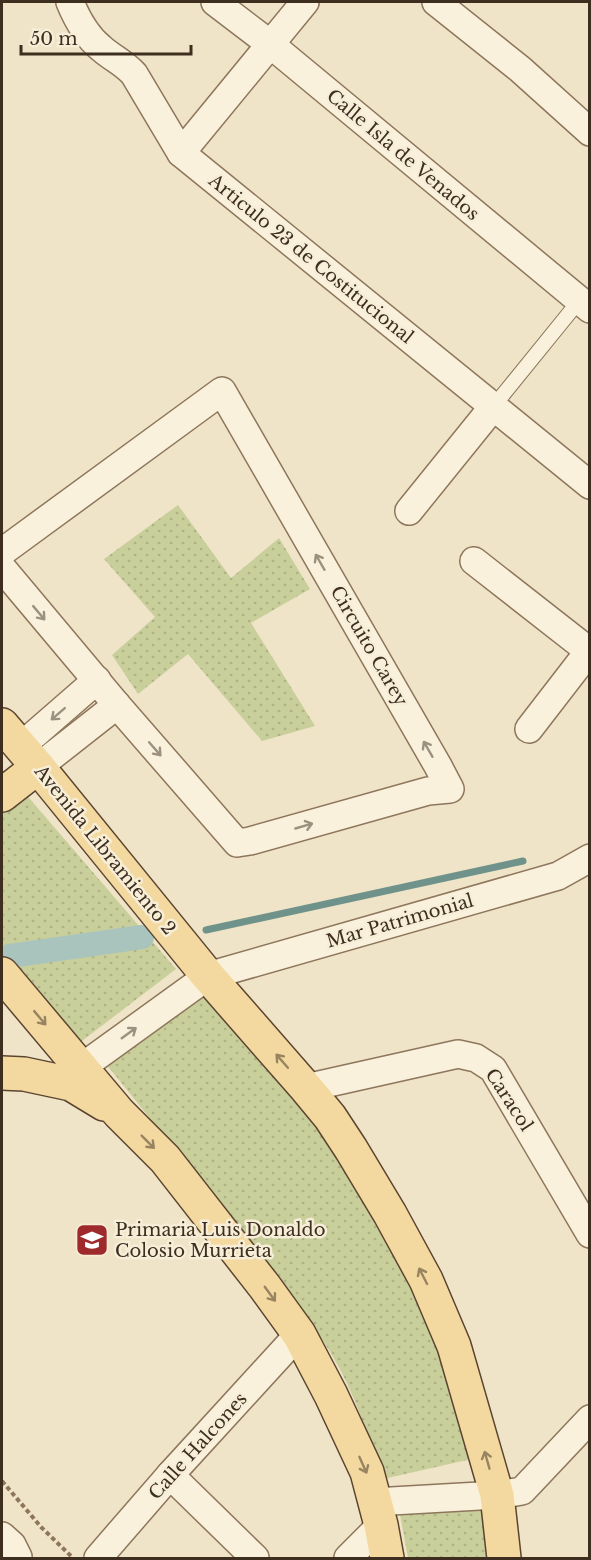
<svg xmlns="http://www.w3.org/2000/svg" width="591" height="1560" font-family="'Libre Baskerville',serif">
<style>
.park{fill:url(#park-dots)}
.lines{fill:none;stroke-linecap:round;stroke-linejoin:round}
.stream{stroke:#6f938a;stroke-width:7}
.canal{stroke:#a9c4bc;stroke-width:24}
.service-casing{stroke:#8d765c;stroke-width:16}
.minor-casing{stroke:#8d765c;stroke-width:30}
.primary-casing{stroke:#5b4430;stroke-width:36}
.path{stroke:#8d765c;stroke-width:4;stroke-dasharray:4.5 3;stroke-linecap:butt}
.service{stroke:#faf1dc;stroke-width:14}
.minor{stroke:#faf1dc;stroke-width:27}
.primary{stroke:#f3d9a0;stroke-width:33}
.oneway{stroke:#9c907e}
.oneway2{stroke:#988460}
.labels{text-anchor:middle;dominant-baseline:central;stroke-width:5;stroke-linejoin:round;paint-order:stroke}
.street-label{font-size:18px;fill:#3d2e20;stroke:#f7eed8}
.poi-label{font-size:18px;fill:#3d2e20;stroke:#f7eed8;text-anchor:start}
</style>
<defs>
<pattern id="park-dots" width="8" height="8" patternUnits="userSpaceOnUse" patternTransform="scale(1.5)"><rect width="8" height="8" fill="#c9cf9b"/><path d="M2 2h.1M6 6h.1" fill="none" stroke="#aeb285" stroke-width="1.8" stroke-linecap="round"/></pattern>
</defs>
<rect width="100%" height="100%" fill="#f0e4c8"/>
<g class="park">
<path d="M178,505L231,578L279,538L310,589L251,623L315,726L262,741L188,654L138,694L112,655L155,617L104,559Z"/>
<path d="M18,785L176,969L78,1044L2,953V799Z"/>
<path d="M200,985L352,1169L421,1289L476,1458L383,1479C369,1437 355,1394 332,1355C313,1324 290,1294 268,1265L102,1059Z"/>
<path d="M399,1509L483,1510L494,1558H408Z"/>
</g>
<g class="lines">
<path class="stream" d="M206,930L523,861"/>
<path class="canal" d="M10,956L142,937"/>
<g class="service-casing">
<path id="service" d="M493,407L579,301"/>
</g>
<g class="minor-casing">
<g id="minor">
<path d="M70,2C77,19 86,36 101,48C112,58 123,62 134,74L181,153L590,485"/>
<path d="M215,2L270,44L590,309"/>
<path d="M436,2L520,69L590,132"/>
<path d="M181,153L305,2"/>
<path d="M409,511L493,407"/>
<path d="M2,552L222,391L438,766L450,789L428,791L250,841L237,843L117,705L2,568"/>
<path d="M474,561L589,651"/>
<path d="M529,729L590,650"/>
<path d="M20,747L97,680"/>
<path d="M38,767L117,705"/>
<path d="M82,1067L208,976L558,876L590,858"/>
<path d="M306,1088L458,1054L476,1058L493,1069L590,1234"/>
<path d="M170,1475L255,1558"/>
<path d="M374,1502L497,1495L522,1491L590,1419"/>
<path d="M2,1536L12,1545L18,1557V1558"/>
<path d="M98,1558L170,1475L299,1334"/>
<path d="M348,1558L381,1525"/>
</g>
</g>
<g class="primary-casing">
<g id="primary">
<path d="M2,725L38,767L208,976L306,1088L330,1117L351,1149L390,1214L426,1280L454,1346L497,1495L504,1558"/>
<path d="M2,795L38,767"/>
<path d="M2,974L119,1113L165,1159L265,1287L299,1334L331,1395L367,1472L381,1525L387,1558"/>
<path d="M2,1073L24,1074L71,1084L104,1104"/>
</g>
</g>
<path class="path" d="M2,1481L41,1527L73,1558"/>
<use href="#service" class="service"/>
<use href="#minor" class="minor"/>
<use href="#primary" class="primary"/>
</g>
<defs><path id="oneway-shaft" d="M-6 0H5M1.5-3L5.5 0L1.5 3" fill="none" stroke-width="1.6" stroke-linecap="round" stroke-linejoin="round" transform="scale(1.5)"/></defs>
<g class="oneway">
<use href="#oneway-shaft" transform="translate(320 562) rotate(-120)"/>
<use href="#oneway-shaft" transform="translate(39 613) rotate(50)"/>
<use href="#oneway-shaft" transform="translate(58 714) rotate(139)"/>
<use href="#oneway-shaft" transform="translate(155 749) rotate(49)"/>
<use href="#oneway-shaft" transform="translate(428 749) rotate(-120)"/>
<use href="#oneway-shaft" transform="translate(304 826) rotate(-16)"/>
<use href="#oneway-shaft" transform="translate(129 1033) rotate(-36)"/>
</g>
<g class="oneway2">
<use href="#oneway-shaft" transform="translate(40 1018) rotate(50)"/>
<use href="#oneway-shaft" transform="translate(282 1061) rotate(-131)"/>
<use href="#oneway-shaft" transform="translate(148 1142) rotate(45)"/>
<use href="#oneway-shaft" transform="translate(423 1276) rotate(-117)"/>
<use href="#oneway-shaft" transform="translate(270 1294) rotate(54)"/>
<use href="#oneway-shaft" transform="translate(487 1460) rotate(-106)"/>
<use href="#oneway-shaft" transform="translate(363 1465) rotate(66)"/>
</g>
<defs>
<g id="school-square" transform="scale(1.725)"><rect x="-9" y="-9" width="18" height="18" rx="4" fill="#9e2a2b" stroke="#f7eed8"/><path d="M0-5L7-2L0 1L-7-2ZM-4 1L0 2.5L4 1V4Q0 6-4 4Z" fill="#fff"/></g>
</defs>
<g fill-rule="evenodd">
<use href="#school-square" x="92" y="1240"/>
</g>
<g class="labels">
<g class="street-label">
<text transform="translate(403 155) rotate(40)">Calle Isla de Venados</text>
<text transform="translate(311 259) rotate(39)">Articulo 23 de Costitucional</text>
<text transform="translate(369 646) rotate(60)">Circuito Carey</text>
<text transform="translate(105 850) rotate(51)">Avenida Libramiento 2</text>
<text transform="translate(400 921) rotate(-16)">Mar Patrimonial</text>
<text transform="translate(509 1100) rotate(57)">Caracol</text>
<text transform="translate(198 1446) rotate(-48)">Calle Halcones</text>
</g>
<g class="poi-label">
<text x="115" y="1230">Primaria Luis Donaldo<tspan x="115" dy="21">Colosio Murrieta</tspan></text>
</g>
</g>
<rect width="591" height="1560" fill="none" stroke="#3d2e20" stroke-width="6"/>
<path d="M21 45v9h170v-9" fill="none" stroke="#3d2e20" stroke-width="3"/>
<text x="30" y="45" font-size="18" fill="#3d2e20" stroke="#f7eed8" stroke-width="4.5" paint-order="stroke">50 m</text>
</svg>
